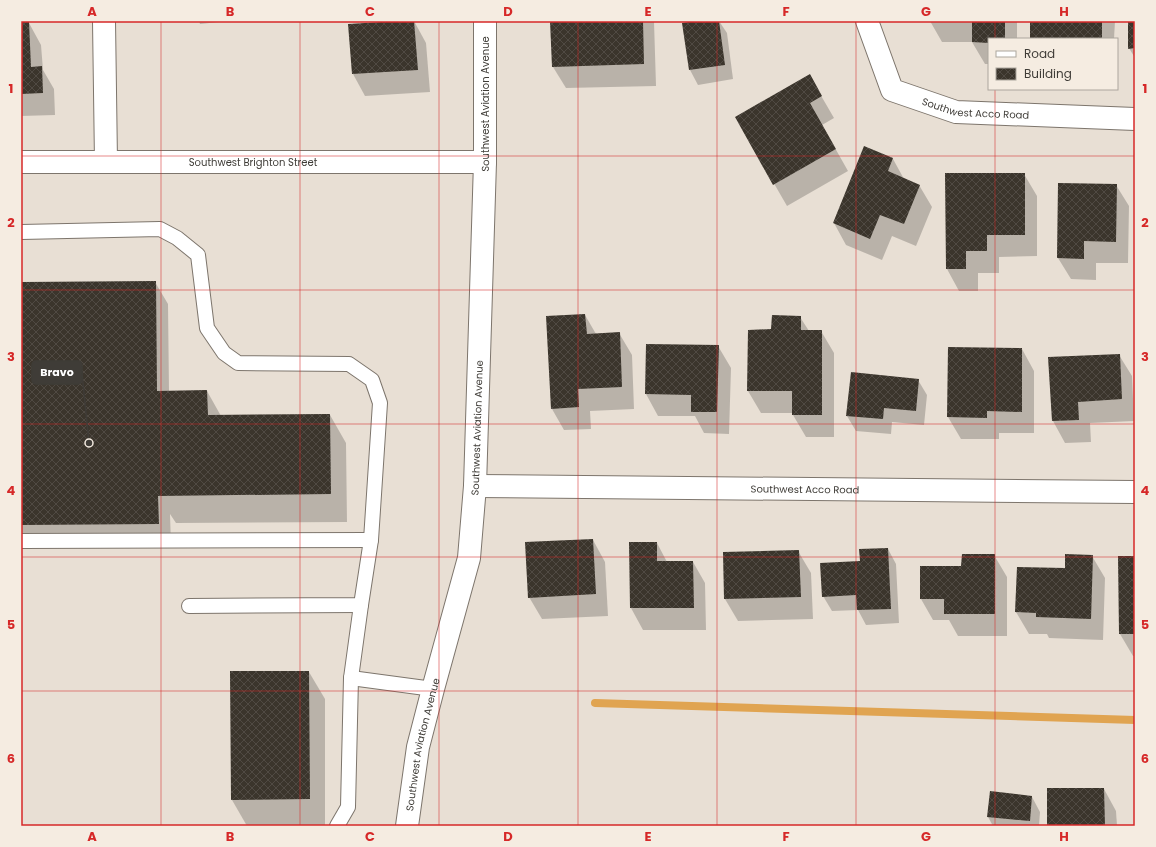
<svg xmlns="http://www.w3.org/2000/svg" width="1156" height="847" font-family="Poppins,sans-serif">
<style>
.shadow{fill:#0003}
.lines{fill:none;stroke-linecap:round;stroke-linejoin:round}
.stream{stroke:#e0a451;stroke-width:8}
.building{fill:url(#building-cross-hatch)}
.lane-casing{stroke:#7d756c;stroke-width:16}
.street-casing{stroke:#7d756c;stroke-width:24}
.lane{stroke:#fff;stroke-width:14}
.street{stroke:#fff;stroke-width:22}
.grid{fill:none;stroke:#d62828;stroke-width:1;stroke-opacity:0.55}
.labels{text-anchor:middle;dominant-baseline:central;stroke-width:4;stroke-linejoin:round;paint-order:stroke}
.street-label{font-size:10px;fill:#3f3c37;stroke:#f5ece1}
.leader{fill:none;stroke:#3f3c37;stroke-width:1.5}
.callout-dot{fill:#3f3c37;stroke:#f5ece1;stroke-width:1.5}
.callout{fill:#3f3c37;stroke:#3f3c37;stroke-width:1.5}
.callout-label{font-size:11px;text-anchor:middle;font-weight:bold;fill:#fff}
.neatline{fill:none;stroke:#d62828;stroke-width:1.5}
.grid-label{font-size:13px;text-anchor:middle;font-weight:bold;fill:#d62828}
</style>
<defs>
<pattern id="building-cross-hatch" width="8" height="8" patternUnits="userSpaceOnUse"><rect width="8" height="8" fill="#3b352c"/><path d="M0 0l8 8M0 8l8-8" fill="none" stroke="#504a43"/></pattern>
</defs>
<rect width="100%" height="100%" fill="#e8dfd4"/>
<g class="shadow">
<path d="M199,21H228L200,24Z"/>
<path d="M414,21L426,43L430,92L365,96L353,74Z"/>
<path d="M551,21H654L656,86L566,88L553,67Z"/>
<path d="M702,21H719L727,33L733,79L698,85L690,70Z"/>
<path d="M930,21H1017V39H989V64H985L972,42H942Z"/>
<path d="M1031,21H1115L1114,39H1031Z"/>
<path d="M1129,21H1135V58L1129,48Z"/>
<path d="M21,23H29L41,45L43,70L54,89L55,115L21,116Z"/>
<path d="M809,75L834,118L822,125L848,171L787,206L736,118Z"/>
<path d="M865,148L893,159L904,179L919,185L932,207L916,246L892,236L882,260L846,245L834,223Z"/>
<path d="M946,174H1024L1037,196V256L999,257V273H978V291H959L947,269Z"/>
<path d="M1116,185L1129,206L1128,263H1096V280L1071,279L1058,258Z"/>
<path d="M155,282L168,304L169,391H207L221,416L330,415L346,443L347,522L176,523L170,514L171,545L21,546V283Z"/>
<path d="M585,315L596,334L619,333L632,355L634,409L590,411L591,429L564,430L552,409Z"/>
<path d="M800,317L809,331H821L834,353V437H806L793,415V413H761L748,391L772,330Z"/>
<path d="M718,346L731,368L729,434L704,433L695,416H658L646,394Z"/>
<path d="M1022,349L1034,371V433H999V439H961L948,417Z"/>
<path d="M1119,355L1132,376L1134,421L1090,423L1091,442L1065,443L1053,421L1049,358Z"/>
<path d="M918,380L927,395L924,425L892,422L891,434L856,431L847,416Z"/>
<path d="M593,540L605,562L608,616L542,619L529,597Z"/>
<path d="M657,543L667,562H693L705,583L706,630H643L631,608Z"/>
<path d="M888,549L896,564L899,623L866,625L858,610L832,611L823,596L861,562Z"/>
<path d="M798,551L811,573L813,619L738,621L725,599L724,553Z"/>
<path d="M994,555L1007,577V636H958L949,620H933L921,599L962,567Z"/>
<path d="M1092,556L1105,578L1103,640L1049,638L1047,634H1029L1016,612L1018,568L1066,569Z"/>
<path d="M1135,557V656H1133L1120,634Z"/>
<path d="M309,672L325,699V826H247L232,800Z"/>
<path d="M1104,789L1116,811L1117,826H1048Z"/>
<path d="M1032,797L1040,812L1039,826H993L988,817Z"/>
</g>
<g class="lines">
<path class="stream" d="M595,703L1135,720"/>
</g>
<g class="building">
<path d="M398,21H414L418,70L352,74L348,24Z"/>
<path d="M550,21H643L644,64L552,67Z"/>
<path d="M696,21H719L725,65L689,70L682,23Z"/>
<path d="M972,21H1005V39H989V43L972,42Z"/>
<rect x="1030" y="21" width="72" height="18"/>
<path d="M1128,21H1135V48L1128,49Z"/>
<path d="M21,22H29L31,67L42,66L43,93L21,94Z"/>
<path d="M810,74L822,96L810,103L836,149L773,185L735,117Z"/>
<path d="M864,146L893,158L888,171L920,185L904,224L880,215L870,239L833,223Z"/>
<path d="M945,173H1025V235H987V251H966V269H946Z"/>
<path d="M1058,183L1117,184L1116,242L1084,241V259L1057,258Z"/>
<path d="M156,281L157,391L207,390L208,415L330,414L331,494L158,496L159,524L21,525V282Z"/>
<path d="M585,314L587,334L620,332L622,387L578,389L579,407L551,409L546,316Z"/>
<path d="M772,315L801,316V330H822V415H792V391H747L748,330L771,329Z"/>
<path d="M646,344L719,345L717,412H691V395L645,394Z"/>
<path d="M948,347L1022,348V412L987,411V418L947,417Z"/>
<path d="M1120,354L1122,399L1078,402L1079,420L1052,421L1048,357Z"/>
<path d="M851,372L919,379L916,411L884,408L883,419L846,416Z"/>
<path d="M593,539L596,594L528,598L525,542Z"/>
<path d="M629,542H657V561H693L694,608H630Z"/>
<path d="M888,548L891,609L857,610L856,595L822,597L820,563L860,561L859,549Z"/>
<path d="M799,550L801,597L724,599L723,552Z"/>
<path d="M962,554H995V614H944V599H920V566H961Z"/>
<path d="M1065,554L1093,555L1091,619L1036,617V613L1015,612L1017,567L1065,568Z"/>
<path d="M1118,556H1135V634H1119Z"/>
<path d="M230,671H309L310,799L231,800Z"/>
<path d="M1047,788H1104L1105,826H1047Z"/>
<path d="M990,791L1032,796L1030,821L987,817Z"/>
</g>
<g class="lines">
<g class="lane-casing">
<g id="lane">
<path d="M21,232L160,229L177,238L198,255L207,328L224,353L238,363L349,364L372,380L380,403L371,540L361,605L189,606"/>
<path d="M21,541L371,540"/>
<path d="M351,678L433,689"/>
<path d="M337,826L348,807L351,678L361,605"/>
</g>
</g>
<g class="street-casing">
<g id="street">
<path d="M104,21L106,162"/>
<path id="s1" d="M867,21L892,90L956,112L1135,119"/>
<path id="s2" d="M21,162H485"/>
<path id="s3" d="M475,486L1135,492"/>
<path id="s4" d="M407,826L418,747L433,689L469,558L475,486L485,162V21"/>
</g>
</g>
<use href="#lane" class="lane"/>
<use href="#street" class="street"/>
</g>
<path class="grid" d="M161,21V826M300,21V826M439,21V826M578,21V826M717,21V826M856,21V826M995,21V39M995,89V826M21,156H1135M21,290H1135M21,424H1135M21,557H1135M21,691H1135"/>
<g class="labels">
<g class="street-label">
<text stroke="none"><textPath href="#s4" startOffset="730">Southwest Aviation Avenue</textPath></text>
<text stroke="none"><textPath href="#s1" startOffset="160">Southwest Acco Road</textPath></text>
<text stroke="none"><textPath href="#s2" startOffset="232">Southwest Brighton Street</textPath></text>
<text stroke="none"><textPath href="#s4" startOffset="406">Southwest Aviation Avenue</textPath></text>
<text stroke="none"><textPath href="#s3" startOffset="330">Southwest Acco Road</textPath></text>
<text stroke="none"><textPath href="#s4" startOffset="83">Southwest Aviation Avenue</textPath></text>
</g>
</g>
<path class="leader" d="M89 443L82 373"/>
<circle class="callout-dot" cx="89" cy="443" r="4"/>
<rect class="callout" x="32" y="361" width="50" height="23" rx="4"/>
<g class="callout-label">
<text x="57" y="376">Bravo</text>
</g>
<rect width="1156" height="847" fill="none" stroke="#f5ece1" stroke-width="44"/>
<rect x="988" y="38" width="130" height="52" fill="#f5ece1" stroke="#aca69d"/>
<rect x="996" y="51" width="20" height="6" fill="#ffffff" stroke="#aca69d"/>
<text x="1024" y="58" font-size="12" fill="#3f3c37">Road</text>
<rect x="996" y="68" width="20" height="12" fill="url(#building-cross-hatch)" stroke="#aca69d"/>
<text x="1024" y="78" font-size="12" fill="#3f3c37">Building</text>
<rect x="22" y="22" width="1112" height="803" class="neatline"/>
<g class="grid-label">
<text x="92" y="16">A</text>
<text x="230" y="16">B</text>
<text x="370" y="16">C</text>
<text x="508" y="16">D</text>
<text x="648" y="16">E</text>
<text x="786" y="16">F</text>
<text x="926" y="16">G</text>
<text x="1064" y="16">H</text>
<text x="11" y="93">1</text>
<text x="1145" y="93">1</text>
<text x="11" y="227">2</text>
<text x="1145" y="227">2</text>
<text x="11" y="361">3</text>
<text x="1145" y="361">3</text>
<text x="11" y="495">4</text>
<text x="1145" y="495">4</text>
<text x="11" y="629">5</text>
<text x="1145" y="629">5</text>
<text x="11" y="763">6</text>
<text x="1145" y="763">6</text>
<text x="92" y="841">A</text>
<text x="230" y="841">B</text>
<text x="370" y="841">C</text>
<text x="508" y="841">D</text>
<text x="648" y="841">E</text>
<text x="786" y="841">F</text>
<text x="926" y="841">G</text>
<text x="1064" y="841">H</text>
</g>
</svg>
